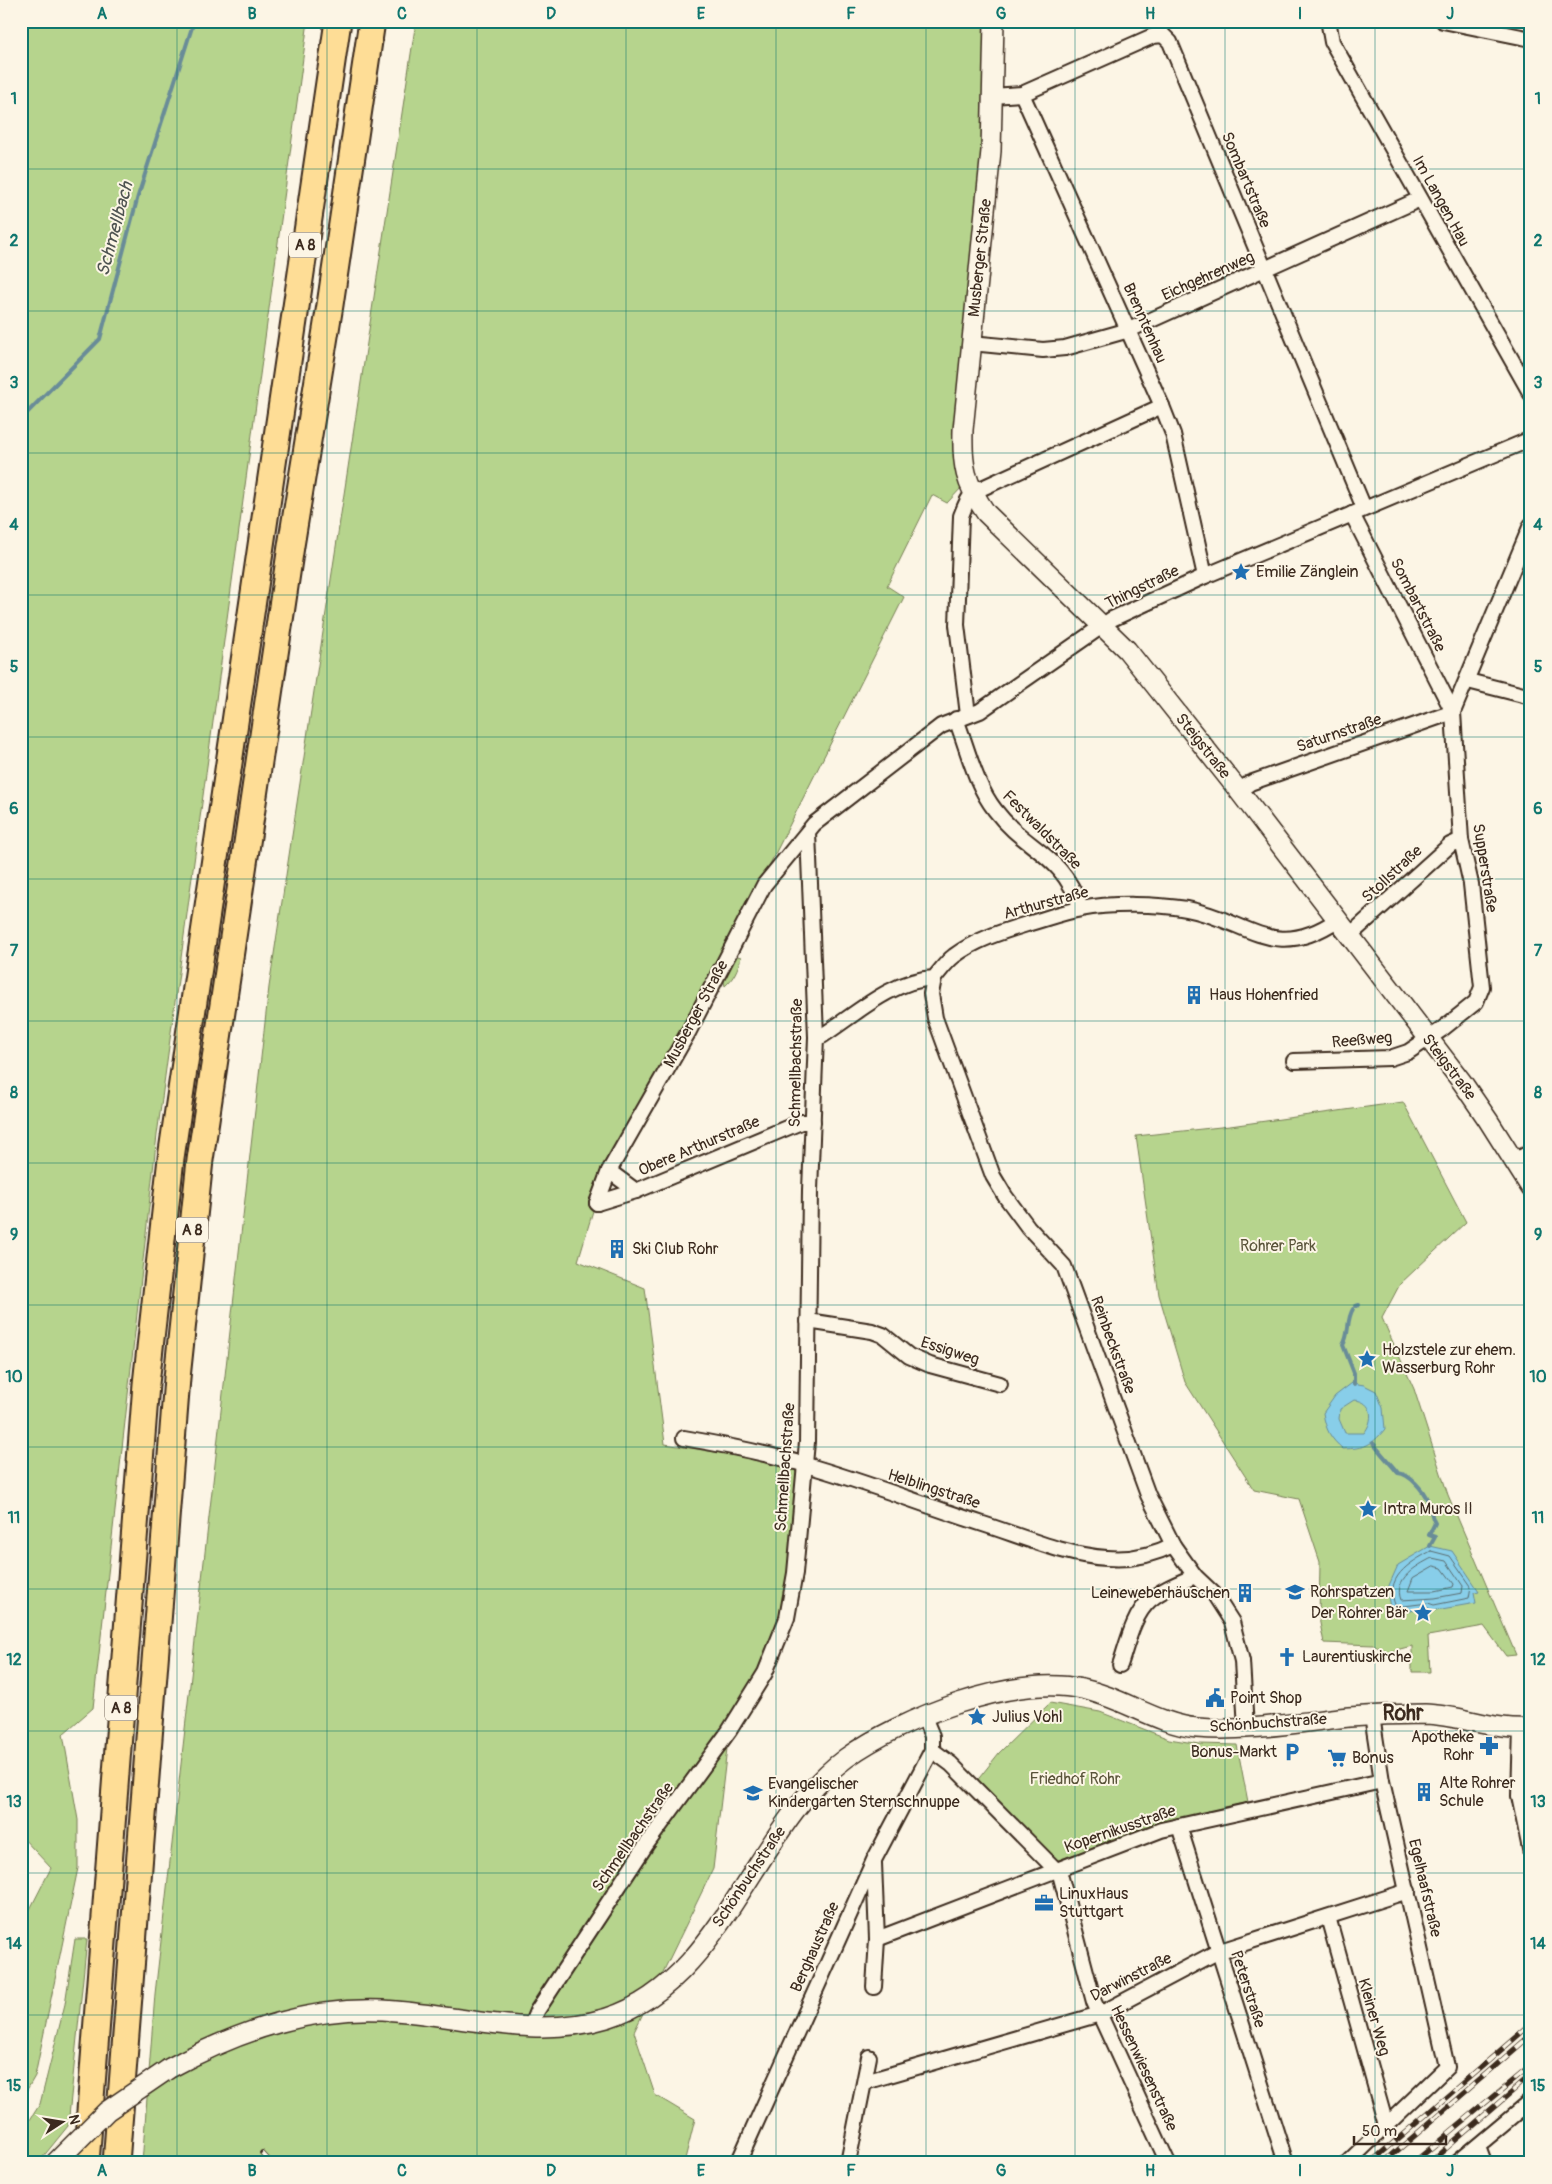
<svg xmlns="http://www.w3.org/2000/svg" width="1552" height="2184" font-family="Pangolin,sans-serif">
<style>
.green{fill:#b6d48d;stroke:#787f56}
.water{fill:#88cee9;stroke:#698c98;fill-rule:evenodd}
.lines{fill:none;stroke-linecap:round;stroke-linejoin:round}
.shore{stroke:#5a6c6f;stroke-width:1}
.stream{stroke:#698c98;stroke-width:4}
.street-casing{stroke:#3b2a1e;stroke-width:18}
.secondary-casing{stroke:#3b2a1e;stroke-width:22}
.highway-casing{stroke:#3b2a1e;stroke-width:29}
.street{stroke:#fcf5e5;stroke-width:14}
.secondary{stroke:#fcf5e5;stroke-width:19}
.highway{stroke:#fedd96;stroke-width:25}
.rail-casing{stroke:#3b2a1e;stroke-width:5.5}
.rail{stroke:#fcf5e5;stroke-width:4;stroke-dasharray:11;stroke-linecap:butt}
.secondary-bridge-casing{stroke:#3b2a1e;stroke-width:22;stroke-linecap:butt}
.secondary-bridge{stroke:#fcf5e5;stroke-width:19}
.grid{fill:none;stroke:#0f766e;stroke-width:1;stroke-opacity:0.55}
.labels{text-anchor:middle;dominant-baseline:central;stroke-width:4;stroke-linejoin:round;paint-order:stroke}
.shield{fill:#fcf5e5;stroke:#75675a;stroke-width:1}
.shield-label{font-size:15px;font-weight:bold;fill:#3b2a1e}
.street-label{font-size:16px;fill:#3b2a1e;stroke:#fcf5e5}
.poi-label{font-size:16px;fill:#3b2a1e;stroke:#fcf5e5;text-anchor:start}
.park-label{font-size:16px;fill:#5a543a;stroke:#fcf5e5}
.water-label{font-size:18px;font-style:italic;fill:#4e5351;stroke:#fcf5e5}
.district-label{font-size:21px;font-weight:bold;fill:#3b2a1e;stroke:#fcf5e5}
.neatline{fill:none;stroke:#0f766e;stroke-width:2}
.grid-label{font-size:16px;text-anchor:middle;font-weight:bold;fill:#0f766e}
</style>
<rect width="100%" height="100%" fill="#fcf5e5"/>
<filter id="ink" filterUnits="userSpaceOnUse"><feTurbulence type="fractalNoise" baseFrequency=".02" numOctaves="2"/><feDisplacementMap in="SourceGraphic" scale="10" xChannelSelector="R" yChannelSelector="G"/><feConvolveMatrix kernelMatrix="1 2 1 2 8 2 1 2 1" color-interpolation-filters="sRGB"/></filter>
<g filter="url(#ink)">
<g class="green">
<path d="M21,21H308L157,1135L93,1708L63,1734L78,1820V1868L35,2076L21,2100V1919L24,1921L51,1868L21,1836Z"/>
<path d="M416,21H987L988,97L963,486L947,503L932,495L887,586L904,597L766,872L604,1174L578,1261L645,1288L665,1444L734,1455L794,1470L805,1464L787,1618L729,1731L713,1869L634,2032L655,2095L695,2119L684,2163H142L155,1994L269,987Z"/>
<path d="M734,955L741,957C738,969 734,978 725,986L723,977Z"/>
<path d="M1403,1102L1466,1222L1400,1284L1382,1318L1414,1389L1448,1495L1516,1655L1506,1656L1484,1626L1428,1636L1430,1672H1412V1646L1388,1652L1373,1645L1324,1643L1319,1618L1320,1562L1299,1499L1254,1490L1185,1382L1159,1295L1136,1136L1230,1126Z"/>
<path d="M1050,1703L1100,1712L1169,1739L1200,1744L1237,1745L1248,1802L1160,1823L1056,1861L976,1782L999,1753Z"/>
<path d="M75,1939H87L68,2126L38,2163H21V2134L40,2104L65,2004Z"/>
</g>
<g class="water">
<path d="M1352,1383L1364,1385L1376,1391L1383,1408L1385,1429C1371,1446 1365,1448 1343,1449C1330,1438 1326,1430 1323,1413L1335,1396ZM1354,1400C1374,1401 1374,1421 1364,1433H1345L1339,1419L1340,1409Z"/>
<path d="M1430,1546L1452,1551L1479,1591L1474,1592L1476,1603L1430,1611L1429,1608L1391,1614L1387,1590L1398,1565Z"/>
</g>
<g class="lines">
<g class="shore">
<path d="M1431,1551L1450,1556L1471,1586L1469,1598L1434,1605L1428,1603L1396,1607C1383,1578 1409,1563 1431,1551Z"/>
<path d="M1432,1558L1446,1561L1463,1586L1462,1593L1435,1598L1401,1600C1393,1579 1416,1566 1432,1558Z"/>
<path d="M1434,1566L1442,1568L1454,1584L1453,1587L1435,1591H1408L1413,1578Z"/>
</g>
<g class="stream">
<path d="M21,419L100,339L138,196L194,21"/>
<path d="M1356,1306L1359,1305"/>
<path d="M1353,1309C1346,1320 1350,1334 1343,1345L1354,1373V1384"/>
<path d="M1373,1443C1381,1454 1390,1463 1398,1473C1410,1474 1423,1490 1428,1501C1431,1508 1431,1517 1435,1523L1429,1535L1435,1537L1430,1546"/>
</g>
<g class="street-casing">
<g id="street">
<path d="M1331,21L1329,25L1332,42L1531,394"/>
<path d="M1443,21L1531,39"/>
<path d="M1022,94L1162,406L1173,434L1205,576"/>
<path d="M992,96L1022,94L1153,36L1163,35L1170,42L1364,508"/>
<path d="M971,343L1043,350L1065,348L1129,330L1420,199"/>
<path d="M1468,681L1531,697"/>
<path d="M968,715L957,625L961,516C966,504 968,495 980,489L1162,406"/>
<path d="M956,719C968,750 975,784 995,810C1026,851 1062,852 1081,909"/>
<path d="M1239,791L1250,783L1453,712L1352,514"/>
<path d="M1349,936L1450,845L1461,840"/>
<path d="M934,978L931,994L935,1018L993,1176L1005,1196L1028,1227L1064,1266L1148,1495L1173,1545L1195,1576L1214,1594L1232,1622L1242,1661L1246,1728"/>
<path d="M816,1037L822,1036C856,1014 892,980 934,978C940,971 947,961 954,956C975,940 1001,932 1027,924C1045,919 1063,912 1081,909C1111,903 1157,904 1187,909C1248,920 1273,963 1337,920"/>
<path d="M1294,1061L1390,1058L1408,1052L1441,1030L1476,1002L1482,987L1471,884L1461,840L1453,712L1531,525"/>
<path d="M1514,1161L1531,1152"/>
<path d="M609,1171L636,1191"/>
<path d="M597,1203L609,1171L689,1031L764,885L814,824L941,726L980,711L1112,619L1205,576L1531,439"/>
<path d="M597,1203L636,1191L801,1122H813"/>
<path d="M808,1321L872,1331L883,1335L909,1356L930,1365L1000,1384"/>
<path d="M684,1438C725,1445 766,1453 806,1465C866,1482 924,1505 983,1524C1021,1536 1067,1556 1107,1558C1130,1560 1153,1555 1173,1545"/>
<path d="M1120,1665C1127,1645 1133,1615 1150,1600C1163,1589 1179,1583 1195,1576"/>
<path d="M924,1717L932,1736V1750"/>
<path d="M1521,1729L1519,1796L1531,1854"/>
<path d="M932,1750L951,1764L1060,1874L1094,2002L1168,2163"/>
<path d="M1179,1826L1286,2163"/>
<path d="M874,1863L877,1939L874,1987"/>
<path d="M1328,1917L1386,2125"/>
<path d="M877,1939L1161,1830L1382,1781"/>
<path d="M530,2028L537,2011L646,1845L729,1731L765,1673L787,1618L795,1573L807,1442L810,1190L816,1037L808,832"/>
<path d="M865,2082L1100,2014L1217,1952L1408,1891"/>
<path d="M1477,2147L1483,2163"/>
<path d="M738,2163L874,1860L932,1750"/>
<path d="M848,2163L869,2057"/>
<path d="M1347,2163L1447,2067L1382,1781L1372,1716"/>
<path d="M1457,2163L1531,2101"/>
</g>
</g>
<g class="secondary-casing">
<g id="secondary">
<path d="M994,21L991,151L963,430C962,466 965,483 986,513L1127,650L1239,791L1462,1082L1488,1120L1531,1188"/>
<path d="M170,2068C240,2030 315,2004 396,2011C466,2017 538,2039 607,2018C723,1982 754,1826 846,1758C902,1718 1013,1674 1082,1689C1122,1697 1156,1724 1197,1728C1248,1732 1299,1722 1349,1717C1374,1715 1400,1714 1425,1714C1461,1715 1495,1731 1531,1728"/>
</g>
</g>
<g class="highway-casing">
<g id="highway">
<path d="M86,2163L146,1384L171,1158L338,21"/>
<path d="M116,2163L177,1378L200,1160L291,546L330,305L372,21"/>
</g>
</g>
<use href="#street" class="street"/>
<use href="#secondary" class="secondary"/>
<use href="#highway" class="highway"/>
<g class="rail-casing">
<g id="rail">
<path d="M262,2153L271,2163"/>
<path d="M1370,2163L1531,2024"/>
<path d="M1383,2163L1531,2035"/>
<path d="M1413,2163L1531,2065"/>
<path d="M1429,2163L1531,2075"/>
</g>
</g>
<use href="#rail" class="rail"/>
<g class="secondary-bridge-casing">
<path id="secondary-bridge" d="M55,2163L107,2111L170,2068"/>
</g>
<use href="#secondary-bridge" class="secondary-bridge"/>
</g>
</g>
<path class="grid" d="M177,21V2163M327,21V2163M477,21V2163M626,21V2163M776,21V2163M926,21V2163M1075,21V2163M1225,21V2163M1375,21V2163M21,169H1531M21,311H1531M21,453H1531M21,595H1531M21,737H1531M21,879H1531M21,1021H1531M21,1163H1531M21,1305H1531M21,1447H1531M21,1589H1531M21,1731H1531M21,1873H1531M21,2015H1531"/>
<defs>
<g id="sight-bare" transform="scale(1.5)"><path d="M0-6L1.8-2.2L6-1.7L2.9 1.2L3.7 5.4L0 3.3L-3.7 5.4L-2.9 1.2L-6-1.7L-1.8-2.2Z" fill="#1f6fb2" stroke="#fcf5e5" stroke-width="2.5" paint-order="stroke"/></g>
<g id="building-bare" transform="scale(1.5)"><path d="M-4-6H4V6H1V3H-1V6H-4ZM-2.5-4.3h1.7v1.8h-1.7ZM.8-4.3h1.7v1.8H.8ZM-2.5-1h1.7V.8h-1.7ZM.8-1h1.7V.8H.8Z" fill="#1f6fb2" stroke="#fcf5e5" stroke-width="2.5" paint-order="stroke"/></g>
<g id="school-bare" transform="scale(1.5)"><path d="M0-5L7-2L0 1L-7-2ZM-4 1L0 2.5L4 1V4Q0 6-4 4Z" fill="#1f6fb2" stroke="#fcf5e5" stroke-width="2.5" paint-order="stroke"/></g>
<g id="church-bare" transform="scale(1.5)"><path d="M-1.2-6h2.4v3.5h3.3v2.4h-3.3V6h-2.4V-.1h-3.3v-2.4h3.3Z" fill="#1f6fb2" stroke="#fcf5e5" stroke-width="2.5" paint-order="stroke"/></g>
<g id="civic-bare" transform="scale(1.5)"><path d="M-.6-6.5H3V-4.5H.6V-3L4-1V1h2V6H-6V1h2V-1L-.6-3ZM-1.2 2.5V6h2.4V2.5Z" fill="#1f6fb2" stroke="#fcf5e5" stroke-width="2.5" paint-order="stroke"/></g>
<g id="pharmacy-bare" transform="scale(1.5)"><path d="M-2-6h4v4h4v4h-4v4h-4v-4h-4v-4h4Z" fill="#1f6fb2" stroke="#fcf5e5" stroke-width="2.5" paint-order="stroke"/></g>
<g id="parking-bare" transform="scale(1.5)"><path d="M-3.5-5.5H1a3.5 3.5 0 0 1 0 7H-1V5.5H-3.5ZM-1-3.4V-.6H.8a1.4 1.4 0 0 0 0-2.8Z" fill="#1f6fb2" stroke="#fcf5e5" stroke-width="2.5" paint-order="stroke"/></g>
<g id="supermarket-bare" transform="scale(1.5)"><path d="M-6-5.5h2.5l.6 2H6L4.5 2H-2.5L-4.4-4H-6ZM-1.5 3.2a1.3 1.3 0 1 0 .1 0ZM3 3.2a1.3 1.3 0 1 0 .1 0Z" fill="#1f6fb2" stroke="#fcf5e5" stroke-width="2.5" paint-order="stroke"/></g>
<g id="office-bare" transform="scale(1.5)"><path d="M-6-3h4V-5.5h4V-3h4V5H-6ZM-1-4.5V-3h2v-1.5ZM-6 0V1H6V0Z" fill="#1f6fb2" stroke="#fcf5e5" stroke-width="2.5" paint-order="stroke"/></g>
</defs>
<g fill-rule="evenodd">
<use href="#sight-bare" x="1241" y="572"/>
<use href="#building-bare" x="1194" y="995"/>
<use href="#building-bare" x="617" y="1249"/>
<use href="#sight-bare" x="1367" y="1359"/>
<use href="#sight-bare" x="1368" y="1509"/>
<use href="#school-bare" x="1295" y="1592"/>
<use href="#building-bare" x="1245" y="1593"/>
<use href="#sight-bare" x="1423" y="1613"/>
<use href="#church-bare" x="1287" y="1657"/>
<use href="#civic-bare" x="1215" y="1698"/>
<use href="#sight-bare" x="977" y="1717"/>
<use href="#pharmacy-bare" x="1489" y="1746"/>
<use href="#parking-bare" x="1292" y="1752"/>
<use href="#supermarket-bare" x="1337" y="1758"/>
<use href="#building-bare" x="1424" y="1792"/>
<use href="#school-bare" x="753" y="1793"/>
<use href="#office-bare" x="1044" y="1903"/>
</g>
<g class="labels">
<g class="shield">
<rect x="289" y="232.5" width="32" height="25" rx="4"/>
<rect x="176" y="1217.5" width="32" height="25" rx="4"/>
<rect x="105" y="1695.5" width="32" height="25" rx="4"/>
</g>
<g class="shield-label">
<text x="305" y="245">A 8</text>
<text x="192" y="1230">A 8</text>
<text x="121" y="1708">A 8</text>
</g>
<g class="street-label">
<text transform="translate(1246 180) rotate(67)">Sombartstraße</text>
<text transform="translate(1441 201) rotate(61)">Im Langen Hau</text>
<text transform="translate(980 258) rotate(-84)">Musberger Straße</text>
<text transform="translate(1208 276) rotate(-24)">Eichgehrenweg</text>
<text transform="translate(1145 323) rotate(66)">Brenntenhau</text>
<text transform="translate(1142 587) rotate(-26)">Thingstraße</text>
<text transform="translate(1418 605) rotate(63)">Sombartstraße</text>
<text transform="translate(1339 733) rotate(-19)">Saturnstraße</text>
<text transform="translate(1203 746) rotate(52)">Steigstraße</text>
<text transform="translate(1042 830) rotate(45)">Festwaldstraße</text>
<text transform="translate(1485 868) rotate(81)">Supperstraße</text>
<text transform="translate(1392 874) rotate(-43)">Stollstraße</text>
<text transform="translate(1046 903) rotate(-15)">Arthurstraße</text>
<text transform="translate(696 1014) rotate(-62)">Musberger Straße</text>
<text transform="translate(1362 1040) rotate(-5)">Reeßweg</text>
<text transform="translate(796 1063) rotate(-89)">Schmellbachstraße</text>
<text transform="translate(1449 1067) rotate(53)">Steigstraße</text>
<text transform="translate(699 1146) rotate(-23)">Obere Arthurstraße</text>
<text transform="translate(1113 1345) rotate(70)">Reinbeckstraße</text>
<text transform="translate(950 1351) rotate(18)">Essigweg</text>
<text transform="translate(785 1467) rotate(-86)">Schmellbachstraße</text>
<text transform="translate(934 1489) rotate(18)">Helblingstraße</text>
<text transform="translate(1268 1723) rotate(-4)">Schönbuchstraße</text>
<text transform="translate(1120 1829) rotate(-19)">Kopernikusstraße</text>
<text transform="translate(633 1837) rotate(-55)">Schmellbachstraße</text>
<text transform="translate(749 1877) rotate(-56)">Schönbuchstraße</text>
<text transform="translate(1425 1888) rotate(77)">Egelhaafstraße</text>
<text transform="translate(815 1947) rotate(-66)">Berghaustraße</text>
<text transform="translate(1131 1977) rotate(-27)">Darwinstraße</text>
<text transform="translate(1248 1989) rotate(72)">Peterstraße</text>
<text transform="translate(1374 2017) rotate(74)">Kleiner Weg</text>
<text transform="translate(1144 2068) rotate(65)">Hessenwiesenstraße</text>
</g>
<g class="poi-label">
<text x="1256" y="572">Emilie Zänglein</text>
<text x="1209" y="995">Haus Hohenfried</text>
<text x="632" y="1249">Ski Club Rohr</text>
<text x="1382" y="1350">Holzstele zur ehem.<tspan x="1382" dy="18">Wasserburg Rohr</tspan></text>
<text x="1383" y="1509">Intra Muros II</text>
<text x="1310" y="1592">Rohrspatzen</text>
<text x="1230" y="1593" text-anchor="end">Leineweberhäuschen</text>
<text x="1408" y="1613" text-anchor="end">Der Rohrer Bär</text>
<text x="1302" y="1657">Laurentiuskirche</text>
<text x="1230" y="1698">Point Shop</text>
<text x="992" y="1717">Julius Vohl</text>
<text x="1474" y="1737" text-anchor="end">Apotheke<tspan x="1474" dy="18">Rohr</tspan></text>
<text x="1277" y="1752" text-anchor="end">Bonus-Markt</text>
<text x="1352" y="1758">Bonus</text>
<text x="1439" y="1783">Alte Rohrer<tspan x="1439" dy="18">Schule</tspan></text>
<text x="768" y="1784">Evangelischer<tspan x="768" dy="18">Kindergarten Sternschnuppe</tspan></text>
<text x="1059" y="1894">LinuxHaus<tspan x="1059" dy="18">Stuttgart</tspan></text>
</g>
<g class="park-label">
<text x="1278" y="1246">Rohrer Park</text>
<text x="1075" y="1779">Friedhof Rohr</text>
</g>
<g class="water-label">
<text transform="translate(115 229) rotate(-75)">Schmellbach</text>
</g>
<g class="district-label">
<text x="1403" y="1713">Rohr</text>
</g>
</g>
<rect width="1552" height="2184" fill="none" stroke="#fcf5e5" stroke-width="55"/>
<g transform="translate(62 2122) rotate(78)" stroke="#fcf5e5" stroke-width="4" paint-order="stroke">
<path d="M0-4L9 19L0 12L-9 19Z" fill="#3b2a1e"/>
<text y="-8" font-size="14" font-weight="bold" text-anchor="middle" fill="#3b2a1e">N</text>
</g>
<path d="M1354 2136v8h92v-8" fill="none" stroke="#3b2a1e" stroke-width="2.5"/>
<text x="1362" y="2136" font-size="15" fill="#3b2a1e" stroke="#fcf5e5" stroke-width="4" paint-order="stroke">50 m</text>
<rect x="28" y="28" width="1496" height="2128" class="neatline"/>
<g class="grid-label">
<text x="102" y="19">A</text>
<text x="252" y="19">B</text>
<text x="402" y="19">C</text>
<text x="551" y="19">D</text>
<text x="701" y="19">E</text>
<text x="851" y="19">F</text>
<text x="1001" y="19">G</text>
<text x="1150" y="19">H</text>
<text x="1300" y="19">I</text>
<text x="1450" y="19">J</text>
<text x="14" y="104">1</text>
<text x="1538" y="104">1</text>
<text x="14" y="246">2</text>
<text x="1538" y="246">2</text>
<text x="14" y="388">3</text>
<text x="1538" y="388">3</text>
<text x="14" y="530">4</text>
<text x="1538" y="530">4</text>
<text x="14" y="672">5</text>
<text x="1538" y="672">5</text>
<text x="14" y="814">6</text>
<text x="1538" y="814">6</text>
<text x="14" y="956">7</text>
<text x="1538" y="956">7</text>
<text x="14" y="1098">8</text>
<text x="1538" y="1098">8</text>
<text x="14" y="1240">9</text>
<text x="1538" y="1240">9</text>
<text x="14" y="1382">10</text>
<text x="1538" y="1382">10</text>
<text x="14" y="1523">11</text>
<text x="1538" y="1523">11</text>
<text x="14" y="1665">12</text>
<text x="1538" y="1665">12</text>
<text x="14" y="1807">13</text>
<text x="1538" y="1807">13</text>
<text x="14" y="1949">14</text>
<text x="1538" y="1949">14</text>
<text x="14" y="2091">15</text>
<text x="1538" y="2091">15</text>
<text x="102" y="2176">A</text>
<text x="252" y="2176">B</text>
<text x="402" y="2176">C</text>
<text x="551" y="2176">D</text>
<text x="701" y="2176">E</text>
<text x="851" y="2176">F</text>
<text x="1001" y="2176">G</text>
<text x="1150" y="2176">H</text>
<text x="1300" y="2176">I</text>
<text x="1450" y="2176">J</text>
</g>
</svg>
